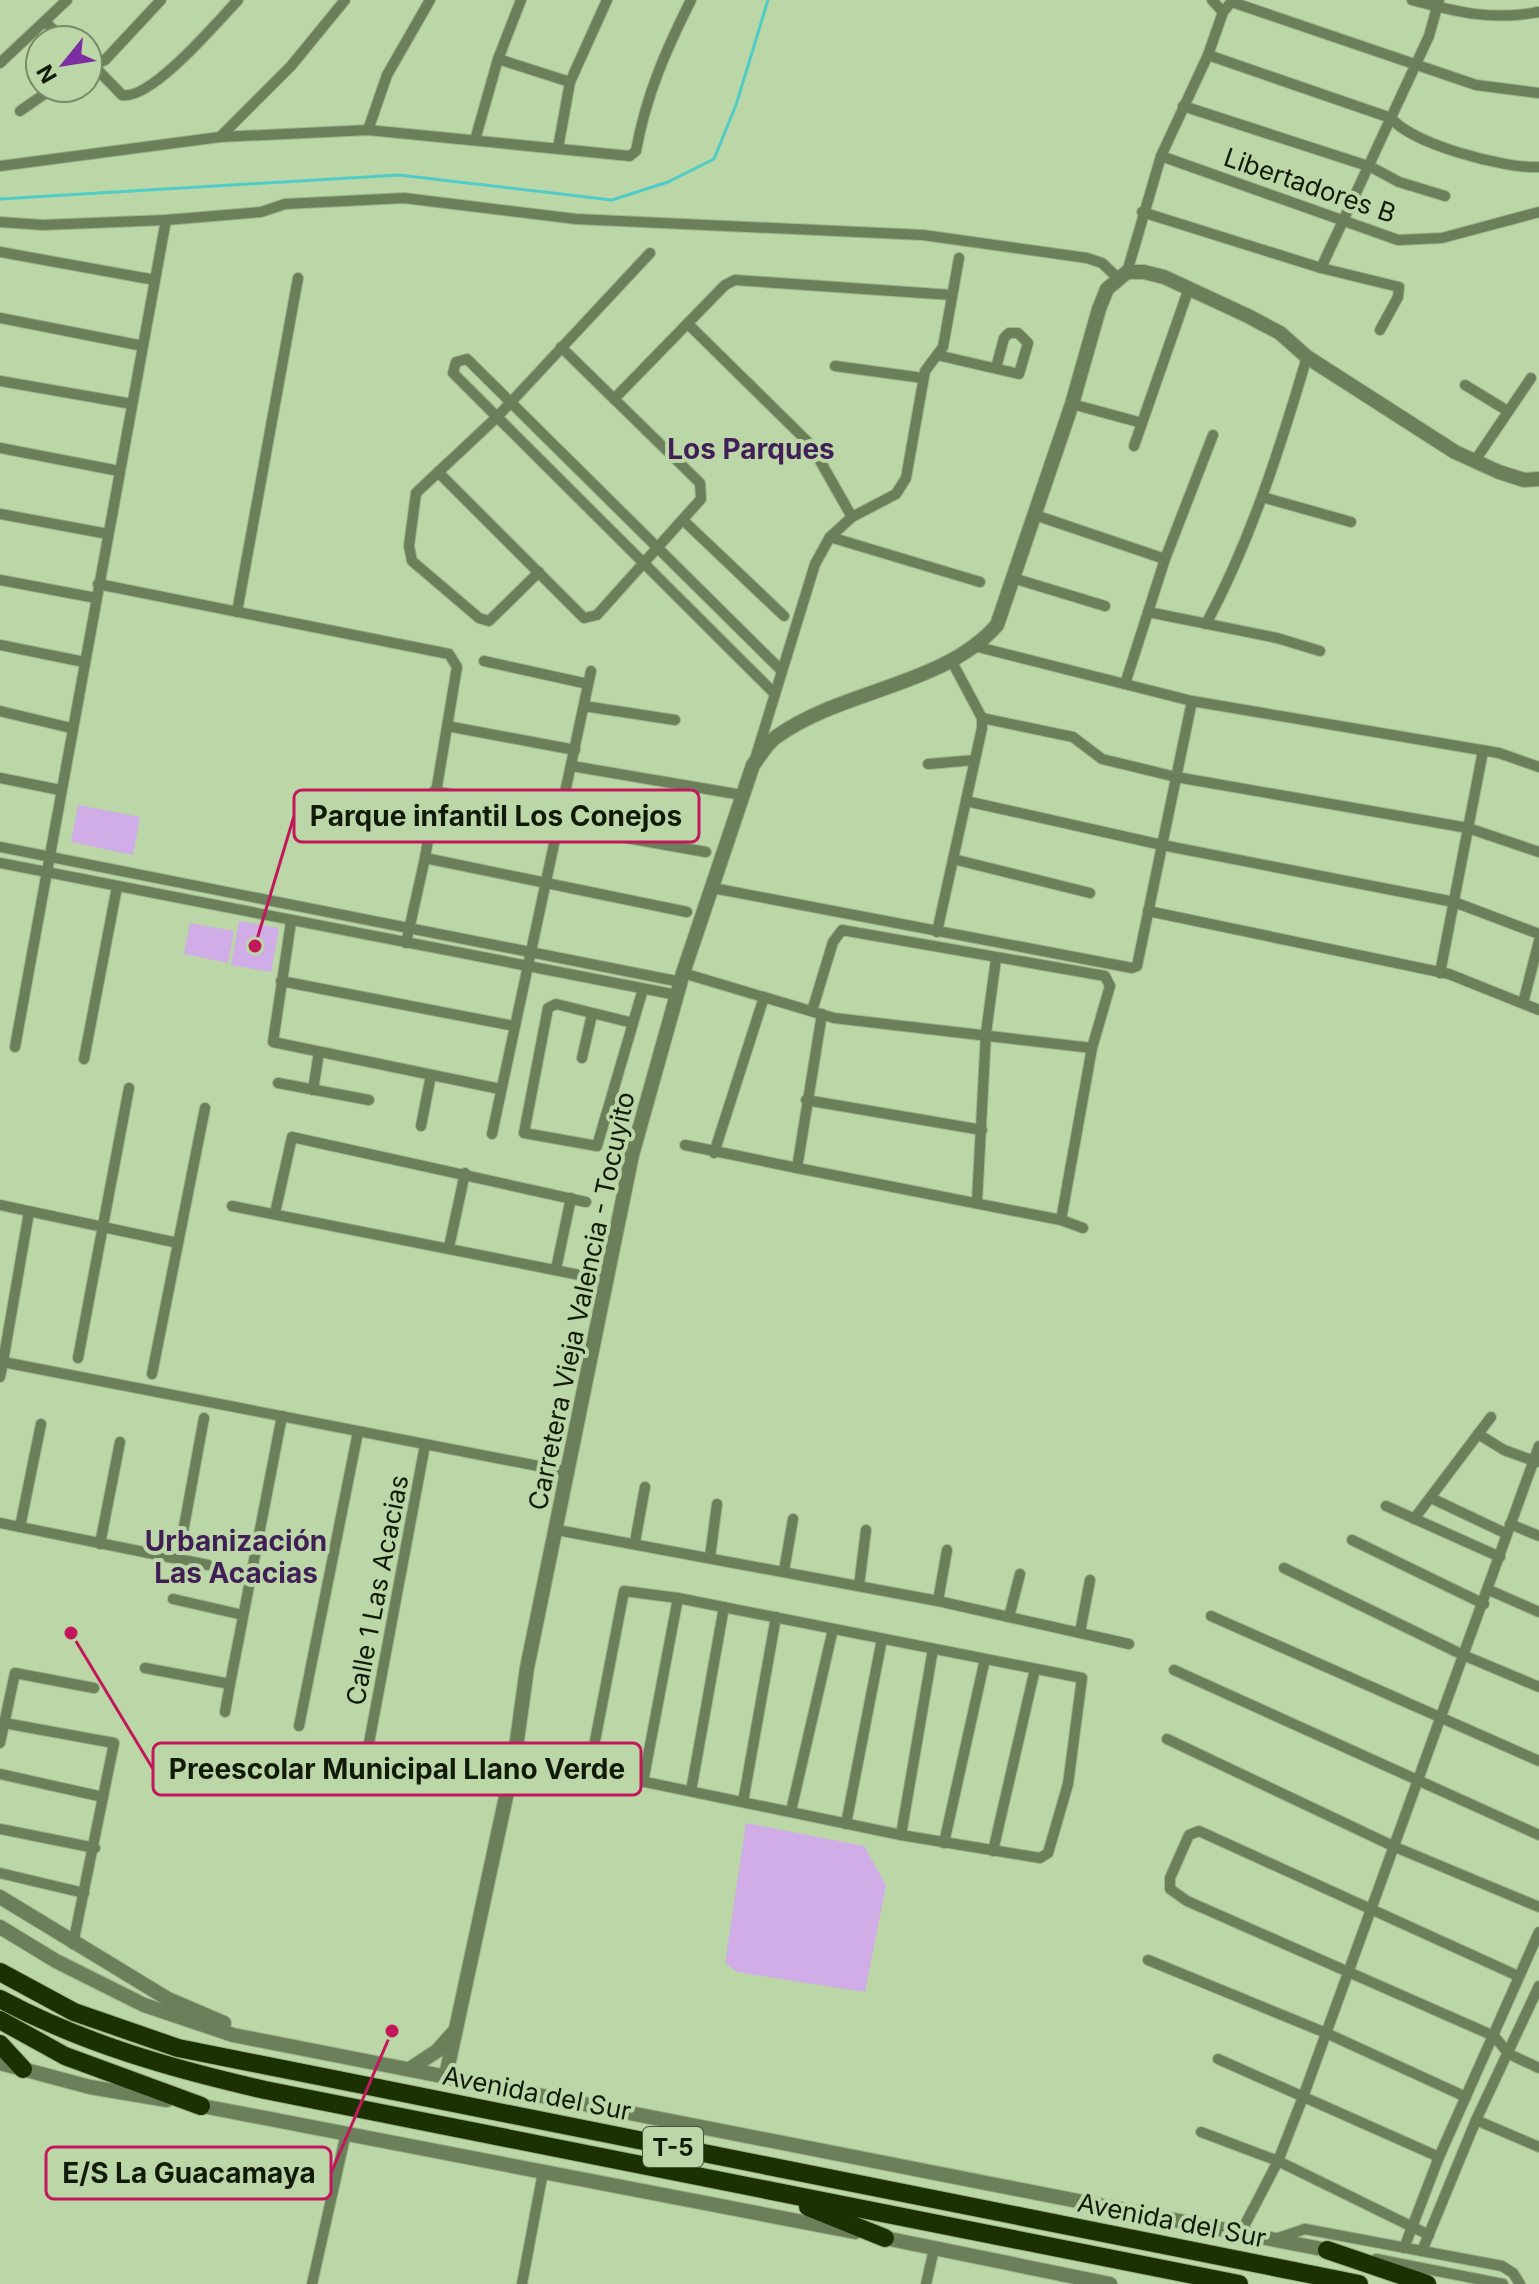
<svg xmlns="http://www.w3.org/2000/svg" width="1539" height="2284" font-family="Inter,sans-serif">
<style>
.green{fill:#d0ade6}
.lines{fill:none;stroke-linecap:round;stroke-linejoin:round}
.stream{stroke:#50ccc7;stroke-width:3}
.minor-casing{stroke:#9db48b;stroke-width:12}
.tertiary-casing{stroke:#9db48b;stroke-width:16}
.trunk-casing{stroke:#9db48b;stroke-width:20}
.minor{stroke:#6a7f5a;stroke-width:10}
.tertiary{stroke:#6a7f5a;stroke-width:14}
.trunk{stroke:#1b3003;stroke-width:18}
.labels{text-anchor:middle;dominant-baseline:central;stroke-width:8;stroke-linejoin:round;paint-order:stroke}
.shield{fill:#bbd6a7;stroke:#455339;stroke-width:2}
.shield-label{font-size:24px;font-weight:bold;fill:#121b0a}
.street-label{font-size:26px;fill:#121b0a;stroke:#bbd6a7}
.neighbourhood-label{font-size:28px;font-weight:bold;fill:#411e55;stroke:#bbd6a7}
.leader{fill:none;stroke:#c2185b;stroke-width:3}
.callout-dot{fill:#c2185b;stroke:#bbd6a7;stroke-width:3}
.callout{fill:#bbd6a7;stroke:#c2185b;stroke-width:3}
.callout-label{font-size:28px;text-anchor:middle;font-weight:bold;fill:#121b0a}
</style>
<rect width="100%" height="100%" fill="#bbd6a7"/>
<g class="green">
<path d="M78,805L140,817L133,855L71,842Z"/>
<path d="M239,921L279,928L271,972L231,965Z"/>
<path d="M190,923L234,931L228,963L184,954Z"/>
<path d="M746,1823L864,1846L886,1885L865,1992L737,1972L725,1963Z"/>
</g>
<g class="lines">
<path class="stream" d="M0,199L399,175L612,200L668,182L714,159L736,105L768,0"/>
<g class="minor-casing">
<g id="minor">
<path d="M1212,0L1223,12"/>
<path d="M1412,0C1456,12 1492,21 1538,12"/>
<path d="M1232,2L1476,85L1539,93"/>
<path d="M46,23L65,40"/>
<path d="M1208,55L1391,118C1412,144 1505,169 1539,167"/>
<path d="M498,59L570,82"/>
<path d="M88,60L122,95C151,101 218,21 238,0"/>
<path d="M0,63L67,0"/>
<path d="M90,67L105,60L161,0"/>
<path d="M1183,106L1371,167L1399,182L1445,196"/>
<path d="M20,111L53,88"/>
<path d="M368,130L387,75L430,0"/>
<path d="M220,137L291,66L345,0"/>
<path d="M475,140L498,59L521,0"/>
<path d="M558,148L570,82L607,0"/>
<path d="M1161,156L1398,240L1442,238L1539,212"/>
<path d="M0,166L220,137L368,130L630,156L636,151C646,95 666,50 691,0"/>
<path d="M1142,212L1321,268L1399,287L1398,297L1380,330"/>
<path d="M0,222L43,225L166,220L261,212L285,204L404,198L576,219L923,235L1087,258L1102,263L1118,278"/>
<path d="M0,252L155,280"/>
<path d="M1321,268L1429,36L1439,0"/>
<path d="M1127,272L1161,156L1208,55L1223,12L1233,0"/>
<path d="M0,318L143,346"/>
<path d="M688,324L811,445L852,517"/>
<path d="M937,355L1019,374L1028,343L1018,333H1009L1004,338L996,368"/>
<path d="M835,366L923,378"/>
<path d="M0,381L132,404"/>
<path d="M1465,385L1506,410"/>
<path d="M614,399L725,285L735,280L952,295"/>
<path d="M1072,404L1142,423"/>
<path d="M1134,446L1189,288"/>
<path d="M0,448L119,471"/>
<path d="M1474,462L1531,378"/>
<path d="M438,472L584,618L597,615L701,499L700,483L561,347"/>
<path d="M1262,497L1351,522"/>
<path d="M0,514L108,534"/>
<path d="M1035,515L1165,559"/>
<path d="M683,520L784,616"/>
<path d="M830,537L980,582"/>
<path d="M539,572L489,621L479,618L412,561L409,546L416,493L497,417L650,253"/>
<path d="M1013,578L1105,606"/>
<path d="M0,580L96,598"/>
<path d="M98,584L449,654L457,667L425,858L406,943"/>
<path d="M237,612L298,278"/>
<path d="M1148,612L1277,638L1320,651"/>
<path d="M1206,624C1251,540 1280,448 1307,357"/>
<path d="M0,645L84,662"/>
<path d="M978,647L1192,701L1499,753L1539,767"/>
<path d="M484,661L588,684"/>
<path d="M1125,684L1165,559L1213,435"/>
<path d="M775,694L453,373L456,362L467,359L782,671"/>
<path d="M584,706L675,720"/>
<path d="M0,711L71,728"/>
<path d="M982,718L1073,737L1102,759L1176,777L1468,828L1539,852"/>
<path d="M447,726L575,750"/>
<path d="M756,756L815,564L830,537L852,517L896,494L906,478L925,371L943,347L959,258"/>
<path d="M928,764L975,760"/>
<path d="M572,766L742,795"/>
<path d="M0,778L60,790"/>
<path d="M434,791L561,815"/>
<path d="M966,801L1162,845L1454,902L1539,934"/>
<path d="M559,826L706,852"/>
<path d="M0,847L681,982"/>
<path d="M425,858L687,912"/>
<path d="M953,859L1090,893"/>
<path d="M0,863L677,995"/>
<path d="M713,888L1132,968L1137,966L1192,701"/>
<path d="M1148,911L1449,974L1539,1010"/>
<path d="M291,922L273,1042L500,1089"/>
<path d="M937,932L982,728V718L951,660"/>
<path d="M683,973L834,1018L1092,1048"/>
<path d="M1440,973L1483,751"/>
<path d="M281,981L514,1026"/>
<path d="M1523,1003L1539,941"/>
<path d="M812,1011L833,942L842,930L1105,976L1110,986L1092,1048L1061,1220L797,1168L822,1014"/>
<path d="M633,1023L556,1004L548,1008L524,1133L597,1146L643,989"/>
<path d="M15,1047L166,220"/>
<path d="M582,1058L592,1014"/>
<path d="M84,1059L117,887"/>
<path d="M278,1083L369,1100"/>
<path d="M313,1090L319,1052"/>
<path d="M806,1100L982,1130"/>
<path d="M421,1126L431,1075"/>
<path d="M492,1134L591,671"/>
<path d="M685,1145L797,1168"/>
<path d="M714,1153L764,997"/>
<path d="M977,1202L986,1033L996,959"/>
<path d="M0,1205L178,1243"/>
<path d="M232,1206L605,1280"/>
<path d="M275,1213L292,1137L586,1202"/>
<path d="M1061,1220L1083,1228"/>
<path d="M449,1247L465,1173"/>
<path d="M556,1269L571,1198"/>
<path d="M78,1358L129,1088"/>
<path d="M0,1361L3,1362L29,1212"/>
<path d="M152,1374L205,1108"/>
<path d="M0,1377L3,1362L569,1472"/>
<path d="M1478,1434L1504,1450L1537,1462"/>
<path d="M1431,1498L1507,1534"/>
<path d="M1386,1506L1500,1557"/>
<path d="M1414,1519L1491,1417"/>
<path d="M0,1523L208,1565"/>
<path d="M1510,1524L1539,1536"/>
<path d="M20,1527L41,1424"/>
<path d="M557,1530L938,1601L1129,1644"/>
<path d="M1352,1540L1484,1604"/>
<path d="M635,1542L645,1487"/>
<path d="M100,1544L120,1442"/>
<path d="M710,1557L717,1504"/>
<path d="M178,1559L204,1418"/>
<path d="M1284,1568L1463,1655L1539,1687"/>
<path d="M784,1571L793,1519"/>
<path d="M859,1586L866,1530"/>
<path d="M1489,1590L1539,1612"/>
<path d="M173,1599L243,1615"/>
<path d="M938,1601L947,1550"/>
<path d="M1211,1616L1539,1761"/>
<path d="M1009,1617L1020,1574"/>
<path d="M1080,1632L1090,1580"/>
<path d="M145,1668L230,1684L282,1416"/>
<path d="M1174,1670L1539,1835"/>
<path d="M225,1712L230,1684"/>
<path d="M4,1723L114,1743L73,1944"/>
<path d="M299,1726L358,1432"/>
<path d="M1167,1739L1395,1847L1539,1907"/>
<path d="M0,1743L15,1673L94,1688"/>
<path d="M369,1743L425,1445"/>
<path d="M515,1755L901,1835L1040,1858L1048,1853L1068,1784L1082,1678L678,1598L624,1591L589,1772"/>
<path d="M0,1774L103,1797"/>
<path d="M643,1782L678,1598"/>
<path d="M691,1791L724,1607"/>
<path d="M743,1802L776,1617"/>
<path d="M791,1811L833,1629"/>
<path d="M846,1824L882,1639"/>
<path d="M0,1829L95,1848"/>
<path d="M901,1835L933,1649"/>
<path d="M944,1843L985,1659"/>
<path d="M993,1851L1035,1669"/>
<path d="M0,1873L84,1893"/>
<path d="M1148,1960L1326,2033L1466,2097"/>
<path d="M1518,1976L1199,1831L1189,1835L1170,1878V1889L1187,1901L1494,2036L1509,2054L1539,2068"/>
<path d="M1218,2059L1439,2157"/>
<path d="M1476,2120L1539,2147"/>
<path d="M1201,2132L1278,2161L1429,2235"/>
<path d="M1240,2234L1278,2161L1303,2097L1539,1446"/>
<path d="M1275,2239L1305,2229L1502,2266L1513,2273L1520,2284"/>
<path d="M1404,2248L1439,2157L1539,1932"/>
<path d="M1422,2251L1476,2120L1539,1986"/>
<path d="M1376,2259L1503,2284"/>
<path d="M312,2284L346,2133"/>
<path d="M522,2284L543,2172"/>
<path d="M926,2284L934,2249"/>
</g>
</g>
<g class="tertiary-casing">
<g id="tertiary">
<path d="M0,1897L168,1999L224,2023"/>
<path d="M0,1927L56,1961L144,2005L233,2035L1327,2250"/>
<path d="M0,2063L90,2087L167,2100"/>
<path d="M411,2068L437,2051L453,2033"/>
<path d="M446,2075L515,1755L527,1668L632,1155L683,973L753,765C760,756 767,743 776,737C842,689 944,686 997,625L1072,404L1099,309L1107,289L1127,272H1144L1164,277L1248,316L1280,333L1307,357L1455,452L1499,472L1524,480L1539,479"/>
<path d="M192,2104L855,2232"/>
<path d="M875,2236L1110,2284"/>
</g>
</g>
<g class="trunk-casing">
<g id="trunk">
<path d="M0,1972L74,2012L178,2048L1359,2284"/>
<path d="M0,1999C84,2044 173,2069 265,2090L1239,2284"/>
<path d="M0,2020L65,2056L201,2106"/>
<path d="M0,2044L23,2069"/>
<path d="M808,2207L885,2238"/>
<path d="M1327,2250L1427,2284"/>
</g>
</g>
<use href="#minor" class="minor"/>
<use href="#tertiary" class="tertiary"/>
<use href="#trunk" class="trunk"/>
</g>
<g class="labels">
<rect class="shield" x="643" y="2127" width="60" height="40" rx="6"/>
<g class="shield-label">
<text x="673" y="2147">T-5</text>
</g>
<g class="street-label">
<text transform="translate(1310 185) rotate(19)">Libertadores B</text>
<text transform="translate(581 1301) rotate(-78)">Carretera Vieja Valencia - Tocuyito</text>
<text transform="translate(377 1590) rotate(-79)">Calle 1 Las Acacias</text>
<text transform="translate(537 2093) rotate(11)">Avenida del Sur</text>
<text transform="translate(1172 2220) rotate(11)">Avenida del Sur</text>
</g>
<g class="neighbourhood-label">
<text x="751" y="449">Los Parques</text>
<text x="236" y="1541">Urbanización<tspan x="236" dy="32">Las Acacias</tspan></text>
</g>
</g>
<path class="leader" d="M255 946L294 816M71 1633L153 1769M392 2031L331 2173"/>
<g class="callout-dot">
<circle cx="255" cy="946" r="8"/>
<circle cx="71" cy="1633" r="8"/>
<circle cx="392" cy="2031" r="8"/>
</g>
<g class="callout">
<rect x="294" y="790" width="405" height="52" rx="8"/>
<rect x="153" y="1743" width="488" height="52" rx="8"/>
<rect x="46" y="2147" width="285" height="52" rx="8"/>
</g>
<g class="callout-label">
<text x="496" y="826">Parque infantil Los Conejos</text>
<text x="397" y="1779">Preescolar Municipal Llano Verde</text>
<text x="189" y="2183">E/S La Guacamaya</text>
</g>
<g transform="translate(64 64) rotate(240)"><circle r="38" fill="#bbd6a7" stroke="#778b68" stroke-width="2"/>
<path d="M0-6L14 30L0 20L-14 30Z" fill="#7b2fa1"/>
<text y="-12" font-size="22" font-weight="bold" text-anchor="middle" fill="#121b0a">N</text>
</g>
</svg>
